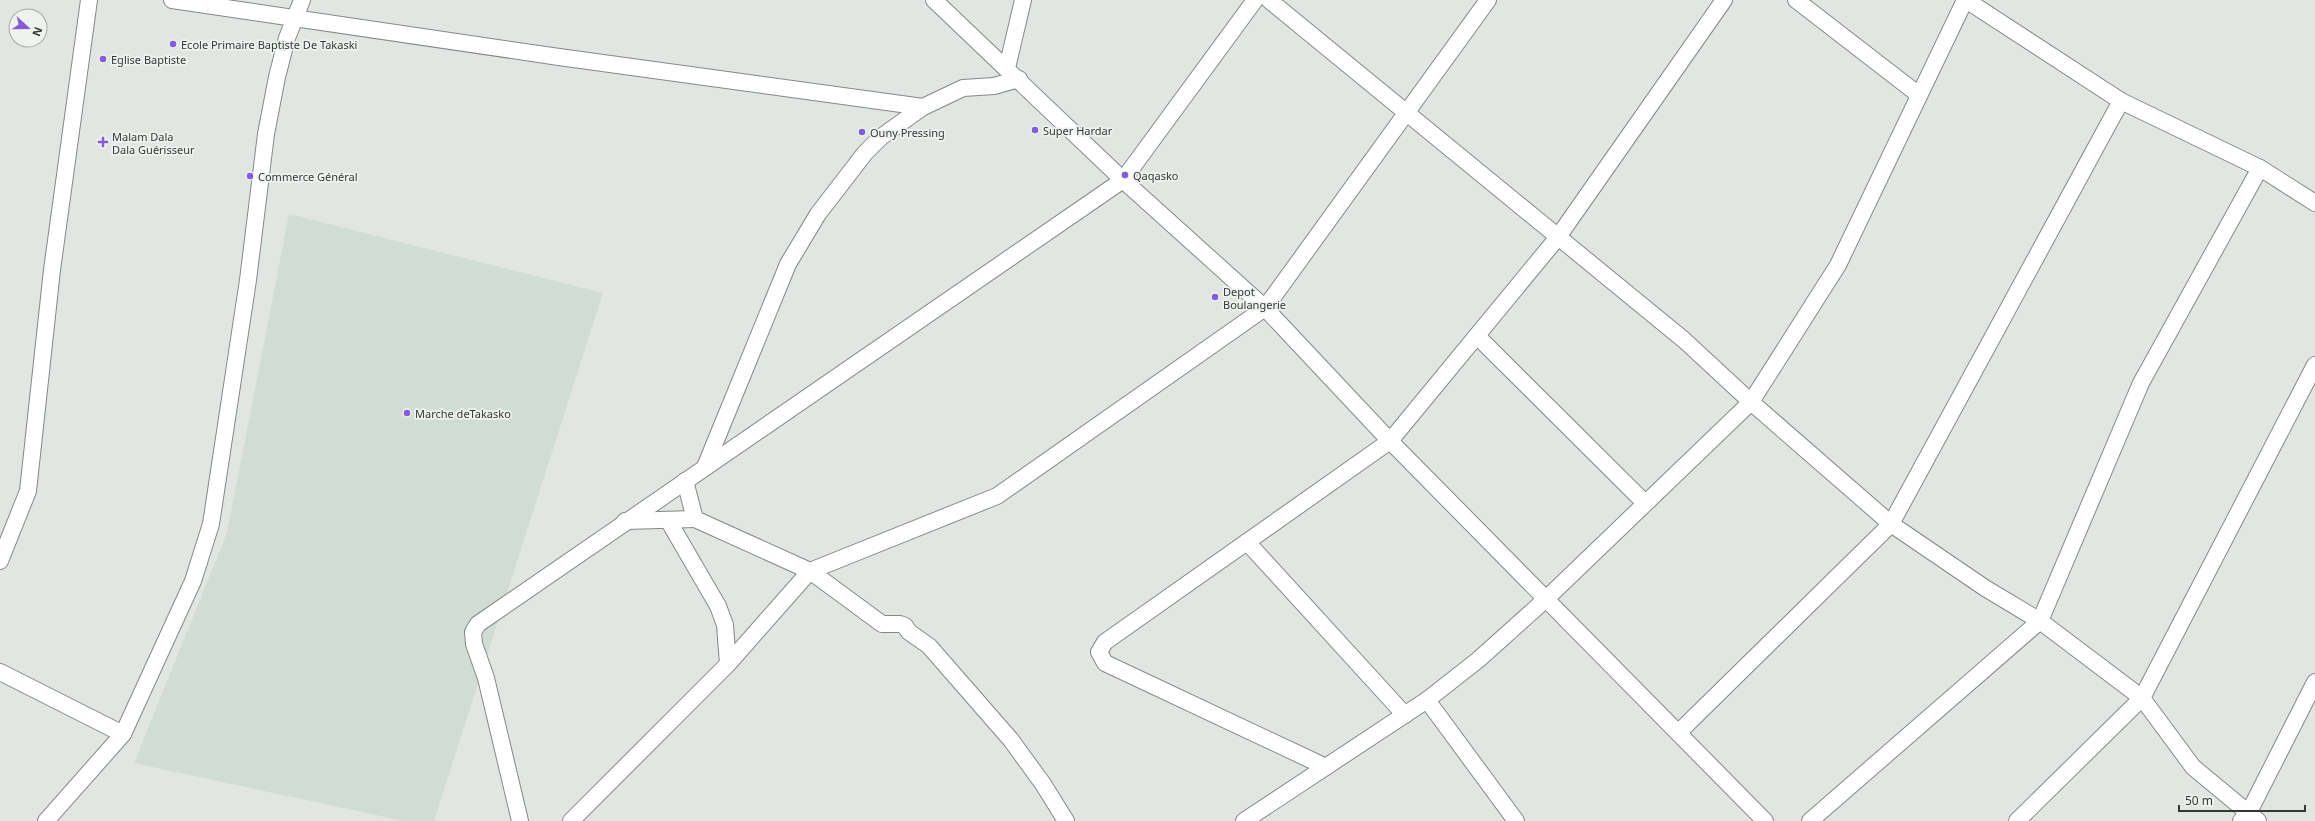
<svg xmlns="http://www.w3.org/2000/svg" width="2315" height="821" font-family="'Noto Sans',sans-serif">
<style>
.built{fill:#d0dcd4}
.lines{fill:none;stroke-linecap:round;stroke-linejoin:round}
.minor-casing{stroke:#848886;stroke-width:18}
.minor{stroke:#fff;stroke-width:16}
.poi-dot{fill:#845cd6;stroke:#eff3f0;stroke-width:1.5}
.labels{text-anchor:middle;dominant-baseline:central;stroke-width:3.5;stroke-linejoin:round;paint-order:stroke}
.poi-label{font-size:11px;fill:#353735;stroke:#eff3f0;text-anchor:start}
</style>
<rect width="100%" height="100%" fill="#e2e6e3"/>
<path class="built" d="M289,214L603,293L434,821H404L134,763L227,533Z"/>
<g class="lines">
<g class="minor-casing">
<g id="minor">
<path d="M172,0L559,57L923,107"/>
<path d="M934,0L1123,180L1265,308L1390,441L1765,821"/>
<path d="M1269,0L1684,340L1751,402L1891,524L1985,588L2040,621L2142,698L2193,767L2258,821"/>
<path d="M1796,0L1919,95"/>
<path d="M1966,0L2121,101L2260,168L2315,203"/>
<path d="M1007,68L1023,0"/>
<path d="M1477,336L1645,503"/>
<path d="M705,467L788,264L818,214L865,153L881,137L923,107L963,88L994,86L1019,79"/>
<path d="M685,481L695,519L810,571L997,496L1265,308L1488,0"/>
<path d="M668,520L718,606L725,625L728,664"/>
<path d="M625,521L695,519"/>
<path d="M1247,542L1405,715"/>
<path d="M0,561L28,491L52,270L89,0"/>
<path d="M0,672L123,734"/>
<path d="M1679,732L1891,524L2121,101"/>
<path d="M1326,767L1105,663L1099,652L1105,642L1390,441L1558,237L1724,0"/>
<path d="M46,821L123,734L193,581L211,524L248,280L266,134L277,77L287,38L302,0"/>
<path d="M520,821L486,678L474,644L473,632L478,624L1123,180L1255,0"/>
<path d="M571,821L728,664L810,571L882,624H900L905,626L909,632L929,646L1011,740L1043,784L1066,821"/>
<path d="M1244,821L1427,700"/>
<path d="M1516,821L1427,700L1478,660L1546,599L1751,402L1838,265L1965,0"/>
<path d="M1810,821L2040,621L2141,383L2260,168"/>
<path d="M2017,821L2142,698L2315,365"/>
<path d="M2241,821L2248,814L2315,682"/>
</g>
</g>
<use href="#minor" class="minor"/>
</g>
<g class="poi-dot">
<circle cx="173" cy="44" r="4"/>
<circle cx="103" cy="59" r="4"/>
<circle cx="1035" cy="130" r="4"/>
<circle cx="862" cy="132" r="4"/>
<path d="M101 136h4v4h4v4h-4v4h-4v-4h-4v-4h4z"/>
<circle cx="1125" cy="175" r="4"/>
<circle cx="250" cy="176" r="4"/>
<circle cx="1215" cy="297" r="4"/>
<circle cx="407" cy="413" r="4"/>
</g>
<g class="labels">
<g class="poi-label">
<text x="181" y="44">Ecole Primaire Baptiste De Takaski</text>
<text x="111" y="59">Eglise Baptiste</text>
<text x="1043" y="130">Super Hardar</text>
<text x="870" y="132">Ouny Pressing</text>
<text x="112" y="136">Malam Dala<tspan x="112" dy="13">Dala Guérisseur</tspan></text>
<text x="1133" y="175">Qaqasko</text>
<text x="258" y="176">Commerce Général</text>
<text x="1223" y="291">Depot<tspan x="1223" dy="13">Boulangerie</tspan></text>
<text x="415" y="413">Marche deTakasko</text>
</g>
</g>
<g transform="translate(28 28) rotate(111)"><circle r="19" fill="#eff3f0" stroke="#a5a8a5"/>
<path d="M0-3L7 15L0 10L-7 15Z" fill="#845cd6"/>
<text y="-6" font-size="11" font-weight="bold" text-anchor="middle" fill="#353735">N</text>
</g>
<path d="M2179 805v6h126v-6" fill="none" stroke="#353735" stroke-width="2"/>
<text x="2185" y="805" font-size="12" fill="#353735" stroke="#eff3f0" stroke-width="3" paint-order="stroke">50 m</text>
</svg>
